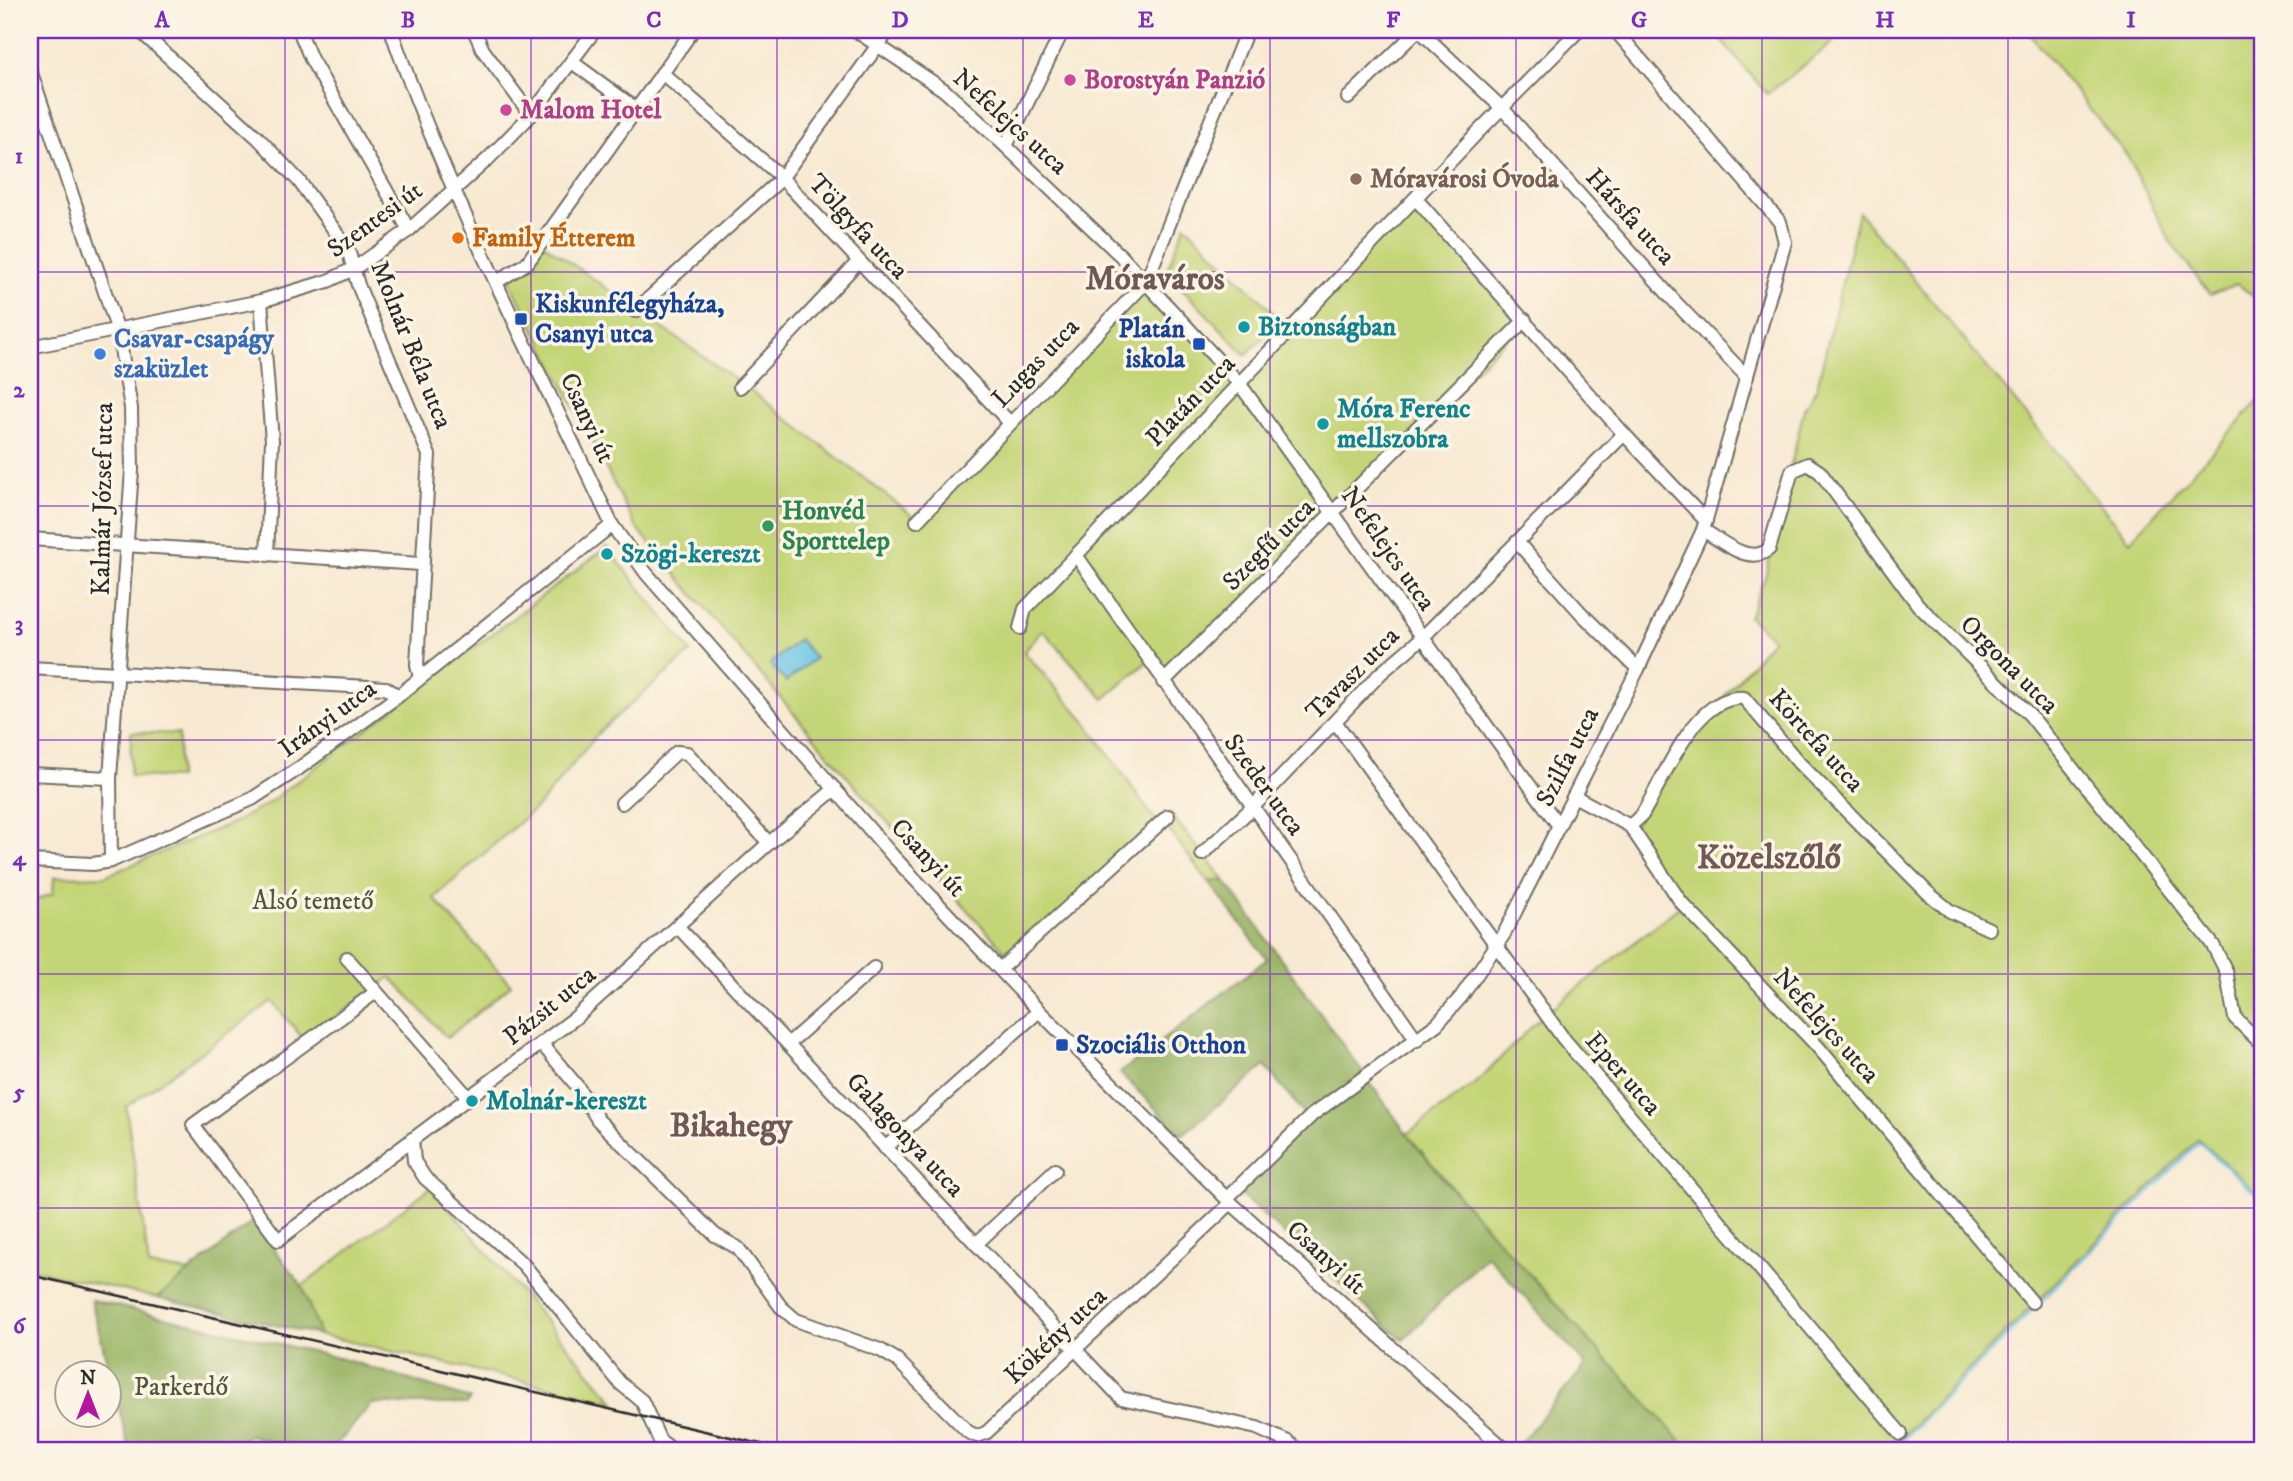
<svg xmlns="http://www.w3.org/2000/svg" width="2293" height="1481" font-family="'IM FELL DW Pica',serif">
<style>
.green{fill:#c4d577;stroke:#788051;stroke-width:2}
.forest{fill:#9bb668;stroke:#63704a;stroke-width:2}
.water{fill:#67c4e5;stroke:#497888;stroke-width:2}
.lines{fill:none;stroke-linecap:round;stroke-linejoin:round}
.stream{stroke:#67c4e5;stroke-width:2.5}
.minor-casing{stroke:#736e65;stroke-width:16}
.minor{stroke:#fff;stroke-width:12}
.rail{stroke:#2b2b2b;stroke-width:2.5}
.grid{fill:none;stroke:#7b2cbf;stroke-width:2;stroke-opacity:0.55}
.hotel-dot{fill:#d1479c;stroke:#fcf5e5;stroke-width:2.5}
.education-dot{fill:#8d6e63;stroke:#fcf5e5;stroke-width:2.5}
.food-dot{fill:#e8710a;stroke:#fcf5e5;stroke-width:2.5}
.transit-dot{fill:#1a4fb4;stroke:#fcf5e5;stroke-width:2.5}
.culture-dot{fill:#0f9aa8;stroke:#fcf5e5;stroke-width:2.5}
.shop-dot{fill:#3f7fe0;stroke:#fcf5e5;stroke-width:2.5}
.leisure-dot{fill:#2e9e5b;stroke:#fcf5e5;stroke-width:2.5}
.labels{text-anchor:middle;dominant-baseline:central;stroke-width:7;stroke-linejoin:round;paint-order:stroke}
.hotel-label{font-size:26px;font-weight:bold;fill:#b23c85;stroke:#fcf5e5;text-anchor:start}
.street-label{font-size:26px;fill:#2b2b2b;stroke:#fcf5e5}
.education-label{font-size:26px;font-weight:bold;fill:#785e54;stroke:#fcf5e5;text-anchor:start}
.food-label{font-size:26px;font-weight:bold;fill:#c56008;stroke:#fcf5e5;text-anchor:start}
.transit-label{font-size:26px;font-weight:bold;fill:#164399;stroke:#fcf5e5;text-anchor:start}
.culture-label{font-size:26px;font-weight:bold;fill:#0d838f;stroke:#fcf5e5;text-anchor:start}
.shop-label{font-size:26px;font-weight:bold;fill:#366cbe;stroke:#fcf5e5;text-anchor:start}
.leisure-label{font-size:26px;font-weight:bold;fill:#27864d;stroke:#fcf5e5;text-anchor:start}
.park-label{font-size:26px;fill:#51563e;stroke:#fcf5e5}
.district-label{font-size:33px;font-weight:bold;fill:#715755;stroke:#fcf5e5}
.neatline{fill:none;stroke:#7b2cbf;stroke-width:2.5}
.grid-label{font-size:23px;text-anchor:middle;font-weight:bold;fill:#7b2cbf}
</style>
<rect width="100%" height="100%" fill="#fcf5e5"/>
<filter id="ink" filterUnits="userSpaceOnUse"><feTurbulence type="fractalNoise" baseFrequency=".0143" numOctaves="2"/><feDisplacementMap in="SourceGraphic" scale="14" xChannelSelector="R" yChannelSelector="G"/><feConvolveMatrix kernelMatrix="1 2 1 2 8 2 1 2 1" color-interpolation-filters="sRGB"/></filter>
<filter id="wash" filterUnits="userSpaceOnUse"><feTurbulence type="fractalNoise" baseFrequency=".00686" numOctaves="4" result="noise"/><feDisplacementMap in="SourceGraphic" scale="28" xChannelSelector="R" yChannelSelector="G"/><feGaussianBlur stdDeviation="1.57" result="paint"/><feColorMatrix in="noise" values="0 0 0 0 0 0 0 0 0 0 0 0 0 0 0 0 0 1.4 0 .05"/><feComposite in="paint" operator="in"/></filter>
<g filter="url(#wash)">
<rect width="100%" height="100%" fill="#f8e9d2"/>
<g class="green">
<path d="M1712,30H1849L1767,94Z"/>
<path d="M2026,30H2263V303L2237,284L2210,295L2170,241L2128,157Z"/>
<path d="M1416,199L1525,320L1163,682L1148,661L1104,699L1043,630L1024,652L1086,722L1158,824L1011,958L856,787L636,527L506,274L519,268L540,241L750,390L918,520L1146,282L1240,382Z"/>
<path d="M1859,212L2130,541L2263,396V1199L2198,1139L1888,1451H1690L1484,1226L1407,1134L1477,1082L1540,1018L1680,906L1630,832L1683,745L1773,639L1749,617L1766,574L1804,409L1817,387Z"/>
<path d="M1185,225L1280,319L1246,355L1166,272Z"/>
<path d="M607,547L691,652L601,730L541,803L434,898L511,985L447,1038L391,977L304,1040L272,1001L126,1107L149,1266L190,1272L157,1298L30,1269V902L53,893L54,877L105,876L237,821L267,804Z"/>
<path d="M131,732L179,734L178,778L130,776Z"/>
<path d="M1170,813L1225,881H1208L1163,823Z"/>
<path d="M431,1187L615,1402L320,1335L302,1286Z"/>
</g>
<g class="forest">
<path d="M1208,881H1225L1407,1134L1450,1187L1690,1451H1530L1520,1443L1586,1365L1487,1255L1403,1340L1234,1189L1307,1117L1265,1066L1182,1135L1120,1073L1267,959Z"/>
<path d="M253,1221L302,1286L320,1335L157,1298Z"/>
<path d="M91,1300L343,1359L470,1399L467,1404H372C359,1416 348,1435 335,1445C311,1462 274,1442 250,1435L232,1445L230,1451H130Z"/>
</g>
<path class="water" d="M799,639L815,658L786,682L770,664Z"/>
<g class="lines">
<g class="stream">
<path d="M1834,36L1841,30"/>
<path d="M1892,1451L2199,1142L2263,1201"/>
</g>
</g>
</g>
<g filter="url(#ink)">
<g class="lines">
<g class="minor-casing">
<g id="minor">
<path d="M139,30L258,138L299,181L348,249L358,285L429,455L417,665L420,678"/>
<path d="M299,30L311,59L409,230"/>
<path d="M391,30C450,200 535,362 612,525L646,573L893,856L1039,1011L1231,1203L1507,1451"/>
<path d="M474,30L483,50L531,115"/>
<path d="M855,30L944,90L996,137L1122,257L1239,383L1559,826"/>
<path d="M1419,30L1502,108L1677,304L1747,377"/>
<path d="M572,62L636,109"/>
<path d="M30,70L118,331L131,408L132,470L110,778L111,861"/>
<path d="M662,73L779,175L1010,423"/>
<path d="M1348,98L1418,30"/>
<path d="M1006,146L1063,30"/>
<path d="M1416,199L1624,434L1706,521"/>
<path d="M498,281L527,263L693,30"/>
<path d="M261,301L272,441L267,555"/>
<path d="M635,311L780,180L889,30"/>
<path d="M30,347L261,301L328,281L355,268L409,230L488,159L531,115L595,30"/>
<path d="M740,387L858,262"/>
<path d="M917,521L1146,282L1247,30"/>
<path d="M1703,530C1722,541 1749,566 1769,549L1792,471L1808,464L1820,472L1918,605L2030,715L2213,945L2226,971L2235,1018L2263,1045"/>
<path d="M30,539L421,564"/>
<path d="M1517,542L1582,614L1638,669"/>
<path d="M1076,555L1417,1040"/>
<path d="M1020,628L1025,609L1478,132L1579,30"/>
<path d="M30,668L386,688L398,696"/>
<path d="M1163,682L1525,320"/>
<path d="M1336,723L1563,1038L1901,1434"/>
<path d="M30,774L110,778"/>
<path d="M1574,796L1630,826L1681,902L1818,1047L2032,1302"/>
<path d="M622,803L677,752L687,753L769,843"/>
<path d="M1630,826L1642,815C1663,781 1694,694 1744,698L1799,763L1928,893L1950,911L1989,929"/>
<path d="M1202,854L1252,808L1381,673L1423,637L1624,434"/>
<path d="M30,861L93,864L111,861L252,799L298,769L398,696L612,525"/>
<path d="M678,927L1121,1398L1257,1428L1288,1442L1299,1451"/>
<path d="M347,958L468,1097"/>
<path d="M1000,969L1168,816"/>
<path d="M376,992L193,1125L278,1240L575,1018L769,843L835,789"/>
<path d="M542,1044L577,1086L598,1120L715,1235L738,1248L781,1307L796,1320L880,1350L897,1360L968,1432L977,1436L986,1433L1231,1203"/>
<path d="M788,1044L874,968"/>
<path d="M412,1139L414,1161L425,1178L524,1265L620,1383L642,1401L660,1441L675,1451"/>
<path d="M885,1148L1039,1011"/>
<path d="M1227,1198L1312,1115L1437,1024L1461,997L1504,934L1638,669L1703,530L1785,242L1780,222L1615,30"/>
<path d="M976,1244L1055,1170"/>
</g>
</g>
<use href="#minor" class="minor"/>
<path class="rail" d="M30,1275L791,1451"/>
</g>
</g>
<path class="grid" d="M285,30V1451M531,30V1451M777,30V1451M1023,30V1451M1270,30V1451M1516,30V1451M1762,30V1451M2008,30V1451M30,272H2263M30,506H2263M30,740H2263M30,974H2263M30,1208H2263"/>
<g class="hotel-dot">
<circle cx="1070" cy="80" r="7"/>
<circle cx="506" cy="110" r="7"/>
</g>
<circle class="education-dot" cx="1356" cy="179" r="7"/>
<circle class="food-dot" cx="458" cy="238" r="7"/>
<g class="transit-dot">
<rect x="514" y="312" width="14" height="14" rx="3.5"/>
<rect x="1192" y="337" width="14" height="14" rx="3.5"/>
<rect x="1055" y="1038" width="14" height="14" rx="3.5"/>
</g>
<g class="culture-dot">
<circle cx="1244" cy="327" r="7"/>
<circle cx="1323" cy="424" r="7"/>
<circle cx="607" cy="554" r="7"/>
<circle cx="472" cy="1101" r="7"/>
</g>
<circle class="shop-dot" cx="100" cy="354" r="7"/>
<circle class="leisure-dot" cx="768" cy="526" r="7"/>
<g class="labels">
<g class="hotel-label">
<text x="1084" y="80">Borostyán Panzió</text>
<text x="520" y="110">Malom Hotel</text>
</g>
<g class="street-label">
<text transform="translate(1010 122) rotate(42)">Nefelejcs utca</text>
<text transform="translate(1630 217) rotate(48)">Hársfa utca</text>
<text transform="translate(375 220) rotate(-36)">Szentesi út</text>
<text transform="translate(858 227) rotate(47)">Tölgyfa utca</text>
<text transform="translate(411 345) rotate(68)">Molnár Béla utca</text>
<text transform="translate(1036 363) rotate(-46)">Lugas utca</text>
<text transform="translate(1191 401) rotate(-46)">Platán utca</text>
<text transform="translate(587 418) rotate(65)">Csanyi út</text>
<text transform="translate(103 499) rotate(-89)">Kalmár József utca</text>
<text transform="translate(1269 545) rotate(-45)">Szegfű utca</text>
<text transform="translate(1388 549) rotate(55)">Nefelejcs utca</text>
<text transform="translate(2009 665) rotate(45)">Orgona utca</text>
<text transform="translate(1353 674) rotate(-45)">Tavasz utca</text>
<text transform="translate(328 719) rotate(-36)">Irányi utca</text>
<text transform="translate(1816 741) rotate(48)">Körtefa utca</text>
<text transform="translate(1568 757) rotate(-63)">Szilfa utca</text>
<text transform="translate(1264 785) rotate(54)">Szeder utca</text>
<text transform="translate(928 858) rotate(47)">Csanyi út</text>
<text transform="translate(550 1006) rotate(-39)">Pázsit utca</text>
<text transform="translate(1826 1026) rotate(48)">Nefelejcs utca</text>
<text transform="translate(1623 1074) rotate(49)">Eper utca</text>
<text transform="translate(905 1135) rotate(47)">Galagonya utca</text>
<text transform="translate(1326 1258) rotate(42)">Csanyi út</text>
<text transform="translate(1056 1336) rotate(-43)">Kökény utca</text>
</g>
<g class="education-label">
<text x="1370" y="179">Móravárosi Óvoda</text>
</g>
<g class="food-label">
<text x="472" y="238">Family Étterem</text>
</g>
<g class="transit-label">
<text x="535" y="304">Kiskunfélegyháza,<tspan x="535" dy="30">Csanyi utca</tspan></text>
<text x="1185" y="329" text-anchor="end">Platán<tspan x="1185" dy="30">iskola</tspan></text>
<text x="1076" y="1045">Szociális Otthon</text>
</g>
<g class="culture-label">
<text x="1258" y="327">Biztonságban</text>
<text x="1337" y="409">Móra Ferenc<tspan x="1337" dy="30">mellszobra</tspan></text>
<text x="621" y="554">Szögi-kereszt</text>
<text x="486" y="1101">Molnár-kereszt</text>
</g>
<g class="shop-label">
<text x="114" y="339">Csavar-csapágy<tspan x="114" dy="30">szaküzlet</tspan></text>
</g>
<g class="leisure-label">
<text x="782" y="511">Honvéd<tspan x="782" dy="30">Sporttelep</tspan></text>
</g>
<g class="park-label">
<text x="313" y="901">Alsó temető</text>
<text x="181" y="1387">Parkerdő</text>
</g>
<g class="district-label">
<text x="1155" y="279">Móraváros</text>
<text x="1769" y="858">Közelszőlő</text>
<text x="731" y="1126">Bikahegy</text>
</g>
</g>
<rect width="2293" height="1481" fill="none" stroke="#fcf5e5" stroke-width="77"/>
<g transform="translate(88 1394)"><circle r="33" fill="#fcf5e5" stroke="#a8a49b" stroke-width="2"/>
<path d="M0-5L12 26L0 18L-12 26Z" fill="#b5179e"/>
<text y="-10" font-size="19" font-weight="bold" text-anchor="middle" fill="#2b2b2b">N</text>
</g>
<rect x="38" y="38" width="2216" height="1404" class="neatline"/>
<g class="grid-label">
<text x="162" y="27">A</text>
<text x="408" y="27">B</text>
<text x="654" y="27">C</text>
<text x="900" y="27">D</text>
<text x="1146" y="27">E</text>
<text x="1393" y="27">F</text>
<text x="1639" y="27">G</text>
<text x="1885" y="27">H</text>
<text x="2131" y="27">I</text>
<text x="19" y="163">1</text>
<text x="19" y="397">2</text>
<text x="19" y="631">3</text>
<text x="19" y="865">4</text>
<text x="19" y="1099">5</text>
<text x="19" y="1333">6</text>
</g>
</svg>
